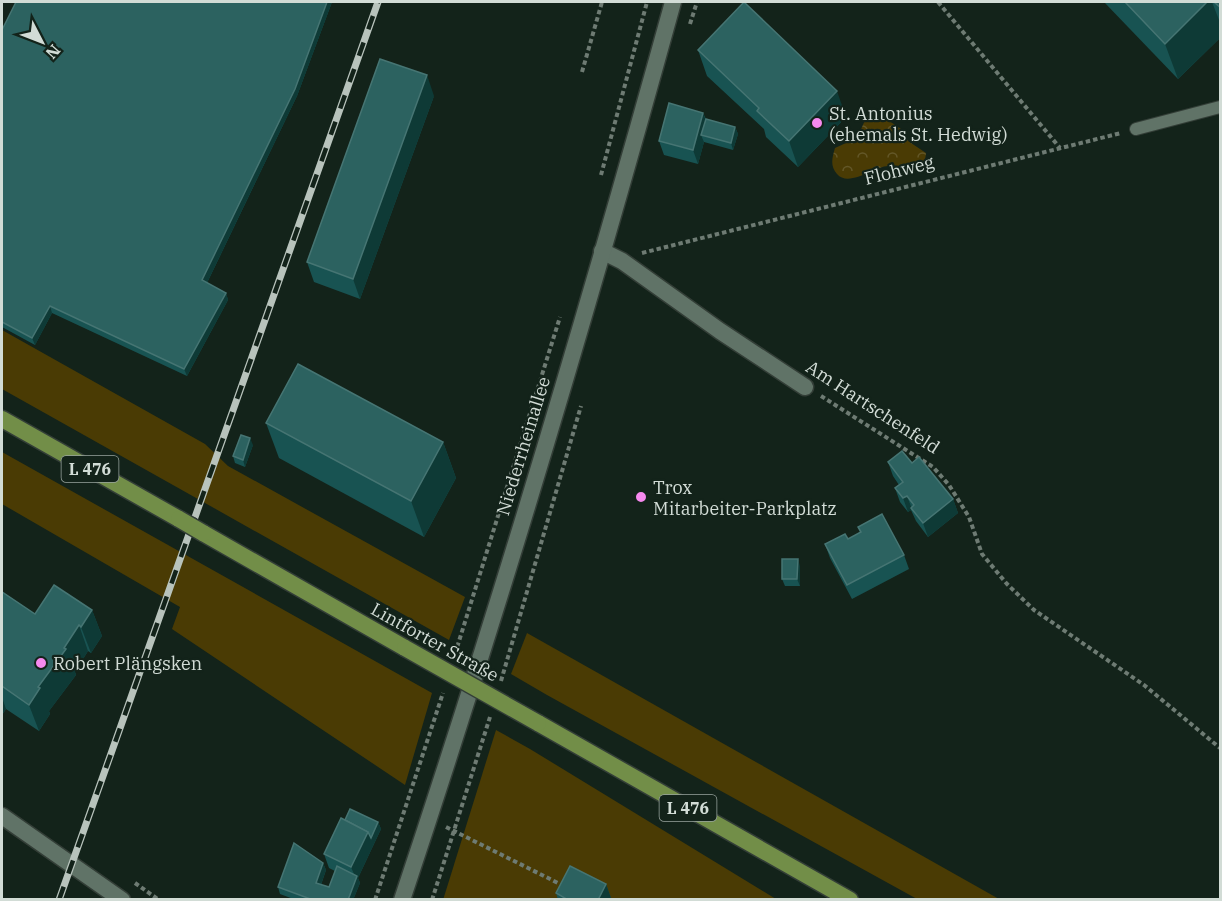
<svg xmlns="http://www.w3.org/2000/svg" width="1222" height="901" font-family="'IBM Plex Serif',serif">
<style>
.grass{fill:#4a3b04}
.park{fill:url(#park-crowns)}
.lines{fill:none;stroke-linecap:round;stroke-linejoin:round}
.service-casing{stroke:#333e37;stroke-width:14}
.minor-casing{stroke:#333e37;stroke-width:19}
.tertiary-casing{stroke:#333e37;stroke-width:19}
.secondary-casing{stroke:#333e37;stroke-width:19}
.primary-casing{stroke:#333e37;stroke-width:19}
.path{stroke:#6e7b73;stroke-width:4;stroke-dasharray:4.5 3;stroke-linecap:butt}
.service{stroke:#607367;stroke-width:12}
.minor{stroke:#607367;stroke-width:16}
.tertiary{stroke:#607367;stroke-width:16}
.secondary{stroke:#607367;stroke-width:16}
.primary{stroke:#728e48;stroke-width:16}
.rail-casing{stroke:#b8c3bc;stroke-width:7}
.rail{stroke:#13231a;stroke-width:4.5;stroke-dasharray:14;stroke-linecap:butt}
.primary-bridge-casing{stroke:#333e37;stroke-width:19;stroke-linecap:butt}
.primary-bridge{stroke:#728e48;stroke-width:16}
.wall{fill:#185352}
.shaded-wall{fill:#0e3a36}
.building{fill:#2c6260;stroke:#467573;stroke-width:1.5}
.poi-dot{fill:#f689ee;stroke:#13231a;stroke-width:2}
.labels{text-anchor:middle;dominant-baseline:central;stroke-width:4.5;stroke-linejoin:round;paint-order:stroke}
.shield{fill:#13231a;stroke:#99a49e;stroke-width:1.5}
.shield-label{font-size:16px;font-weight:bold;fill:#d2dcd6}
.poi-label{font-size:18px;fill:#d2dcd6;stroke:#13231a;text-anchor:start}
.street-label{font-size:18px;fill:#d2dcd6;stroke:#13231a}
</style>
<defs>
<pattern id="park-crowns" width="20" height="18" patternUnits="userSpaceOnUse" patternTransform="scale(1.5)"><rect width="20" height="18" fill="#4a3b04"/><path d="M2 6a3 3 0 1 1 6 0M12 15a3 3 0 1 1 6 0" fill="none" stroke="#635728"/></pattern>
</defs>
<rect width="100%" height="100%" fill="#13231a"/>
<g class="grass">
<path d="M2,330L205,444L228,466L465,597L449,640L2,389Z"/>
<path d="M2,452L432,693L405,785L172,629L180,607L2,504Z"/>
<path d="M527,633L999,899H917L547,695L511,674Z"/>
<path d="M496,730L530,749L776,899L443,900Z"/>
</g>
<path class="park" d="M876,112L901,129L908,141L926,153L924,167C912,174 902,166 888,166C875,166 849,188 837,174C830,166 832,158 835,148L857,138L867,116Z"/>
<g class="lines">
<g class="service-casing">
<path id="service" d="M1136,129L1220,107"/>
</g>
<g class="minor-casing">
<path id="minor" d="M602,251L622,261L720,331L805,387"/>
</g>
<g class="tertiary-casing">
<path id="tertiary" d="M2,816L122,900"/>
</g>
<g class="secondary-casing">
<path id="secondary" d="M402,900C501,603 590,303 673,2"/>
</g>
<g class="primary-casing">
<g id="primary">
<path d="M2,419L179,519"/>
<path d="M203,533L405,648"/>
<path d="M538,723L850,900"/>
</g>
</g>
<g class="path">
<path d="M938,2L1060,148"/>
<path d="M690,24L697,2"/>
<path d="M582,72L602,2"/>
<path d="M601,175L647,2"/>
<path d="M642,253L1121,133"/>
<path d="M821,396L933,467L949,485L969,517L982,554L1007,584L1034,610L1144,685L1220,748"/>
<path d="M455,654L560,317"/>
<path d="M501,681L581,406"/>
<path d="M446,827L558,883"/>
<path d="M135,883L159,900"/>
<path d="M375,900L443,693"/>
<path d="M432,900L490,717"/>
</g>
<use href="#service" class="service"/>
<use href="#minor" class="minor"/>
<use href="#tertiary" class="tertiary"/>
<use href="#secondary" class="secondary"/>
<use href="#primary" class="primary"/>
<g class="rail-casing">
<path id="rail" d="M59,900L378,2"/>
</g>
<use href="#rail" class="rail"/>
<g class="primary-bridge-casing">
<g id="primary-bridge">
<path d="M179,519L203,533"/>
<path d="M405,648L538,723"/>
</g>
</g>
<use href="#primary-bridge" class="primary-bridge"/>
</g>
<g class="wall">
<path d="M16,2H332L297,96L207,283L226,293L228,300L187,376L52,313L35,345L2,327V30Z"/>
<path d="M1104,2H1221V37L1178,79Z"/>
<path d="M698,50L846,117L798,167L766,137L764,129L707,76Z"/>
<path d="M434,96L360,299L314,282L307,262Z"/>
<path d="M703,113L706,119L735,127L738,134L733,150L704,142L698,164L664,155L659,141Z"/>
<path d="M266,423L443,442L456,478L424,537L279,458Z"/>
<path d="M253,445L245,467L235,463L233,456Z"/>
<path d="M888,462L912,463L953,499L958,513L928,537L916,521L911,510L908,512L900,502L895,488L899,485L893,476Z"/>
<path d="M858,527L904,555L909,569L852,599L830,558L825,544L848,539L860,532Z"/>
<path d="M800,566V586H785L782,579Z"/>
<path d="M2,592L35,614L92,610L102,636L91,653L88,651L75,672L76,675L49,711L50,714L39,731L6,709L2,715Z"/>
<path d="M345,820L378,822L381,829L358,878L360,883L353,900H296L280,894L278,887L323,863L326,870L321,885L329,887L335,871L329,868L324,854Z"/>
<path d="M606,884L611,898L610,900H558L556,893Z"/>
</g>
<g class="shaded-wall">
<path d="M327,2H332L297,96L205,287L202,280Z"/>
<path d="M1207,2H1212L1221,25V37L1178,79L1165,44Z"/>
<path d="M427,75L434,96L360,299L353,279Z"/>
<path d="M837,91L846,117L798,167L789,141Z"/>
<path d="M703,113L708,126L701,135L704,142L698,164L693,150Z"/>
<path d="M735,127L738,134L733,150L731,143Z"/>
<path d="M226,293L228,300L187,376L184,369Z"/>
<path d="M50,306L52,313L35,345L32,338Z"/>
<path d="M250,438L253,445L245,467L243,460Z"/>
<path d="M443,442L456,478L424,537L411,501Z"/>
<path d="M907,496L912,509L911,508V510L908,512L903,498Z"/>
<path d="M953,499L958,513L928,537L923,523Z"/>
<path d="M798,559L800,566V586L797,579Z"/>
<path d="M92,610L102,636L91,653L81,627Z"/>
<path d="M79,625L88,651L75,672L76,675L49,711L50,714L39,731L29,705L38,687Z"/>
<path d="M2,697L6,709L2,715Z"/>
<path d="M378,822L381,829L358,878L360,883L353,900H348L356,879L351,867L368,832Z"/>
<path d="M323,863L326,870L319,890L316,883Z"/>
<path d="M606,884L611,898L610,900H598Z"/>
</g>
<g class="building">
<path d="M16,2H327L295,89L202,280L226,293L184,369L50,306L32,338L2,322V30Z"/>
<path d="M744,2L837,91L789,141L757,111L759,108L698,50Z"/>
<path d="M1125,2H1207L1165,44Z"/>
<path d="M1214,2H1221V8Z"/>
<path d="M380,59L427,75L353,279L307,262Z"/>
<path d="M669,103L703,113L693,150L659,141Z"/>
<path d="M706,119L735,127L731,143L701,135Z"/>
<path d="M298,364L443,442L411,501L266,423Z"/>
<path d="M241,435L250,438L243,460L233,456Z"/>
<path d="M902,451L912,463L919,457L953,499L923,523L911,508L914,505L907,496L903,498L895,488L903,482L888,462Z"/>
<path d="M882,514L904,555L847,585L825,544L845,534L848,539L861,532L858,527Z"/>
<path d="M782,559H798L797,579H782Z"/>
<path d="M54,585L92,610L81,627L79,625L64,648L66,649L38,687L40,688L29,705L2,686V592L35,614Z"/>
<path d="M350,809L378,822L371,838L368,832L345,820Z"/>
<path d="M341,818L368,832L351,867L324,854Z"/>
<path d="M294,843L323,863L316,883L329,887L337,866L357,876L348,900H313L278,887Z"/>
<path d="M570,866L606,884L598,900H568L556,893Z"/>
</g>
<g class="poi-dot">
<circle cx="817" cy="123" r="6"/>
<circle cx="641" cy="497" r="6"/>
<circle cx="41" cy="663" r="6"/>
</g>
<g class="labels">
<g class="shield">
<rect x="61.5" y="456" width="57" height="26" rx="4.5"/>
<rect x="659.5" y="795" width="57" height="26" rx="4.5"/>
</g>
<g class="shield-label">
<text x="90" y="469">L 476</text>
<text x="688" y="808">L 476</text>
</g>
<g class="poi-label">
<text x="829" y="113">St. Antonius<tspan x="829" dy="21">(ehemals St. Hedwig)</tspan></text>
<text x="653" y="487">Trox<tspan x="653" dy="21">Mitarbeiter-Parkplatz</tspan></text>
<text x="53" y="663">Robert Plängsken</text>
</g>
<g class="street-label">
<text transform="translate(899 170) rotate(-14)">Flohweg</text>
<text transform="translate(873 407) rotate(33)">Am Hartschenfeld</text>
<text transform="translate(523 446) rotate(-73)">Niederrheinallee</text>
<text transform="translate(435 642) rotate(29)">Lintforter Straße</text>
</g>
</g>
<rect width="1222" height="901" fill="none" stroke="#d2dcd6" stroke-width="6"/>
<g transform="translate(42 42) rotate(132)" stroke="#13231a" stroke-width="4.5" paint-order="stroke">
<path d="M0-4.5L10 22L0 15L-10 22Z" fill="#d2dcd6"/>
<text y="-9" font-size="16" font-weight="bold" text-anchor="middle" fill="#d2dcd6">N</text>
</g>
</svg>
